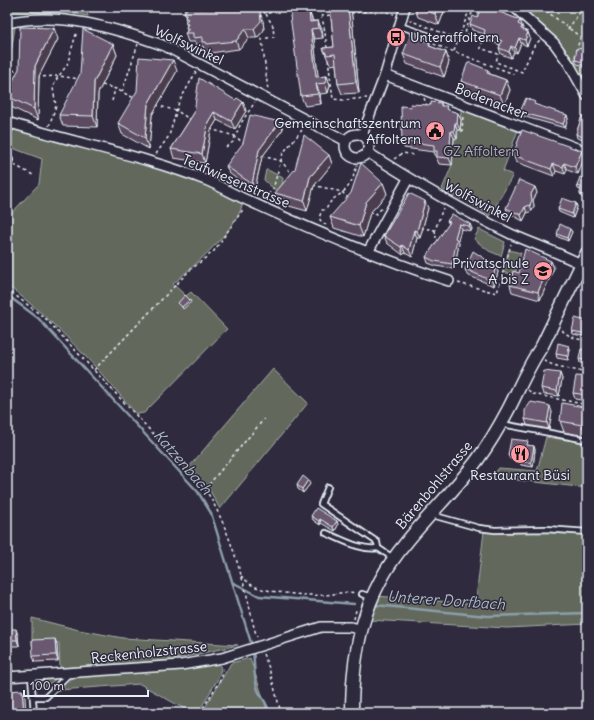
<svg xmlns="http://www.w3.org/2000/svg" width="594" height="720" font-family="Delius,sans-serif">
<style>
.green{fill:#62695c;stroke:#a5adaa}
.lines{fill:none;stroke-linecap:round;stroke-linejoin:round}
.stream{stroke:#8d9fac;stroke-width:2.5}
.service-casing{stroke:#e8f1f8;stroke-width:8}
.minor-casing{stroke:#e8f1f8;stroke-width:12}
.tertiary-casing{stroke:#e8f1f8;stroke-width:15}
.path{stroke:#e8f1f8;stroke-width:1.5;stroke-dasharray:3 3;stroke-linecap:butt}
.service{stroke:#2f2a3d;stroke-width:4.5}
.minor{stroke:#2f2a3d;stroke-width:9}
.tertiary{stroke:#2f2a3d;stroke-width:12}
.wall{fill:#5c4c60;stroke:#e8f1f8}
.shaded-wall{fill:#4b3e4e;stroke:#e8f1f8}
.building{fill:#6b5870;stroke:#e8f1f8}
.labels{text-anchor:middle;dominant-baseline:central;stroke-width:3;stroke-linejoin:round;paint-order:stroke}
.poi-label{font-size:14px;fill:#e8f1f8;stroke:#2f2a3d;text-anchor:end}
.street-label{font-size:14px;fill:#e8f1f8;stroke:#2f2a3d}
.park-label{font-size:14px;fill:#acb4b2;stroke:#2f2a3d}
.water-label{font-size:15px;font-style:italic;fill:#abbbc6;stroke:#2f2a3d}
</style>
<rect width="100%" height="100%" fill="#2f2a3d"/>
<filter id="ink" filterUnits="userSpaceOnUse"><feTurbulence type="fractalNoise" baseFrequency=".025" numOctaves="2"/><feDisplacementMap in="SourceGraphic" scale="8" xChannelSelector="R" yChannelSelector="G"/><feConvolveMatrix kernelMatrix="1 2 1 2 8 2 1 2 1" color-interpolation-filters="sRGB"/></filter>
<g filter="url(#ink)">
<g class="green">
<path d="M7,7H87L88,16L70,13L7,12Z"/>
<path d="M518,7H587V90L575,67Z"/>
<path d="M15,27L7,78V29Z"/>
<path d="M461,109L518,130L503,171L513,175L490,216L463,198L460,199L442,189L452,165L454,138H457V130H460Z"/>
<path d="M15,127L193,178L242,200C246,222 189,270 173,284L186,296L191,292L227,329L144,413L136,414C97,367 56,322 7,285V218L39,184L42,159L7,146V139Z"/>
<path d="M266,170H268L283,178L282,189L275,190L264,180Z"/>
<path d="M479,229L505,242L501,256L489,251L474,239Z"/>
<path d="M509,250L521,253L515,275L503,272Z"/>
<path d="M273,369L308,403L220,509L209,489L189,467Z"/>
<path d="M546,437L587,443V488L491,477L499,468L537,471Z"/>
<path d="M484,531H546L587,535V624L507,628L369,620L377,596L475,604V607Z"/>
<path d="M32,618L79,630L123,638L238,645L172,660L60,668L59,643L32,645Z"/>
<path d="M250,658L268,713H202L231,663Z"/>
<path d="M216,663L221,667L219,677L198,713H192L140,684L59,690L74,677L176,670Z"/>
<path d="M58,678L42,688L37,683L38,679Z"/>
</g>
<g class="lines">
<g class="stream">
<path d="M7,295L38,318L198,492L211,513L252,646"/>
<path d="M234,583L259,596L354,604"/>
<path d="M375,605L487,616L587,613"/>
<path d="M253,651C255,664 253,677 258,690C262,700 267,700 269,713"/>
</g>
<g class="service-casing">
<g id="service">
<path d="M400,26L427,35"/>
<path d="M7,132L14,124"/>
<path d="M7,156L10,160L7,167"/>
<path d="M502,424L587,440"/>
<path d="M328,487L321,504L377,542L378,548L393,558"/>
<path d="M432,515L479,528L495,530L546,529L587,532"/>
<path d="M326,533C341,539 361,551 378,548"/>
<path d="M362,594L371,597"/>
<path d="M7,655L10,677"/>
<path d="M31,676L34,713"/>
<path d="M33,697H46L69,674"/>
</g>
</g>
<g class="minor-casing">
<g id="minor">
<path d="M514,7L554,43L569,64L587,96"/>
<path d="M7,23C60,11 115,28 165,46L346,141"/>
<path d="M385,75L582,150L587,151"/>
<path d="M7,122C74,143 142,155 208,181C222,187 235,195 249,201C314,231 380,259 449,281"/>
<circle cx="357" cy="146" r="12"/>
<path d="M362,135L385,75L405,7"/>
<path d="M367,152C414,182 461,210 511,234C536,245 562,254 587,267"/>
<path d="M368,252L408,179"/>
<path d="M7,677L181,665L222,658L321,627H350L360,629"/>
</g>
</g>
<g class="tertiary-casing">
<path id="tertiary" d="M352,713C352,650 364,593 405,544C428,515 456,489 478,459C489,444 499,427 508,410C519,389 528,366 542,346L587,253"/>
</g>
<g class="path">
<path d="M65,7L67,11"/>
<path d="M259,7L266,14L286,7"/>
<path d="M309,7L319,8L324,26L327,48"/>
<path d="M474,7L465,33L483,40L480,48L498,54L496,62L522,72L534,46L540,40"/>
<path d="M541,7L587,42"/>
<path d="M581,7L587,10"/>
<path d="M54,11L59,7"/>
<path d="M548,12L552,7"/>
<path d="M351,13L381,10L394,14"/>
<path d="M266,14L273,26L274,37L262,39L268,91"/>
<path d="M321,16L331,15"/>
<path d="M409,20L458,39"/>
<path d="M568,29L583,8"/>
<path d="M428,42L514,74"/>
<path d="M7,49L9,50L7,70"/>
<path d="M454,51L470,8"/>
<path d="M575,57L580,38"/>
<path d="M328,59L333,99L343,100L367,98"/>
<path d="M469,64L471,58"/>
<path d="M7,68L19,72"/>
<path d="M37,77L59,76L79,79"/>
<path d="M102,85L116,89L134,98"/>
<path d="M122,92L138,44"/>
<path d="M457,94L462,81"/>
<path d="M424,98L427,106"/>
<path d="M112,101L115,89"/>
<path d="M156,105L177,111L191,120"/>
<path d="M49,126L56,106L53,88L56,80L67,65L77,31"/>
<path d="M210,129L235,136L244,144"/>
<path d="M462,132L463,114"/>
<path d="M226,147L233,142L241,123L255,102"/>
<path d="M156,154L169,136L179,102L196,72"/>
<path d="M262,156L281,161L292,174"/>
<path d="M394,159L403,153L414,155"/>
<path d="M14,165L35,176"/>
<path d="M313,185L342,192L348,198"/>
<path d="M264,199L273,189L283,153L302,130"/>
<path d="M369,212L376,214L382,208"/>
<path d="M326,225L321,221L319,218L322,210H326C332,195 339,198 347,188C352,183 355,172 357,165"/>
<path d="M421,228L435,230L443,208"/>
<path d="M435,230L436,238"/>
<path d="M458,283L497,293L511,244"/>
<path d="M7,289L46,319L205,489C225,520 236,557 246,592C250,607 252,623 257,637"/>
<path d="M562,330C568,337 578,339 587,341"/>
<path d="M544,361L553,365L587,373"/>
<path d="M94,370L189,271L214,251L244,208"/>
<path d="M528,390L533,394L583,404"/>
<path d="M205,489L264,419"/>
<path d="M241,576C245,579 250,585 256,587C271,593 309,596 326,595C336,594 346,591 356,593"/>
<path d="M354,619L356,610"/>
<path d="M263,654L269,668L281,713"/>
<path d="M200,713L222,677L223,666"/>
</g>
<use href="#service" class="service"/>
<use href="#minor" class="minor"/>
<use href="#tertiary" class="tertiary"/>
</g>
<g class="wall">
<path d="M184,7L201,9H240L263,21L264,30L257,38H249L239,49L210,53L209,51H205L203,46H196L195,42H188L185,33L187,31L186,27L187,26L185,22L186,21L185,17L186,16L184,12L185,11Z"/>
<path d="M323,7H351L359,93L342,94L338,84L336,64L331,65L327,58L323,48L334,47L330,9L324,10Z"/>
<path d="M414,7H442L444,12L439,25L418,17Z"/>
<path d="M499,8L501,13L520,20L523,30L528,32L530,38L527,46L521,43L517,53L514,52L511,58L501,54L499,48L500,45L486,40L484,34L472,30L470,24L477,18Z"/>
<path d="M309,11L313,21H318L322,30L323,38L314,39L318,77L327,76L330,85L328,93L320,94L321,104L305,106L301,96Z"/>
<path d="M418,33L420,39L432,47L446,52L449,62L444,77L407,64L403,54Z"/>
<path d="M58,39L39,76L38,120L9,106L7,99V92Z"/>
<path d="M113,44L117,55L98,93L97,127L63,126L59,115Z"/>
<path d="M587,50V66L577,64L575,60Z"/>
<path d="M488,70L490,74L506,80L510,90L504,105L465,91L461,81Z"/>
<path d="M177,71L152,115L149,149L122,134L118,123Z"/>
<path d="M235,100L243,102L246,111L235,129L217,120L211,130L205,163L174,158L171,149L194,113Z"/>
<path d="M441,103L442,106L448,110L458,113L461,120L460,130H457V139L454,138L452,165L439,164L434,152L404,148L402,141L411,107L431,105Z"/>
<path d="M520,112L567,115L568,119L565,128L522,116Z"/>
<path d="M582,116L587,141L577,138L576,134Z"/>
<path d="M280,122L283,129L262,157L254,192L229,173L226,166Z"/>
<path d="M329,155L332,164L314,186L307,211L278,203L275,193Z"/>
<path d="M513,155L584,158L578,174L567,170L565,174L556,171L554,176L516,162Z"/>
<path d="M587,179V199L581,197L580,194L581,190L578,189L577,186Z"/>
<path d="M383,183L387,194L370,213L363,237L334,228L330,217Z"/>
<path d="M535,187L537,193L533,200L534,206L532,211L527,213L523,221L508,213L506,208Z"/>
<path d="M576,203L577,207L573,218L559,212L558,209Z"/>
<path d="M428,208L420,238H417L412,257L405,253L403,255L387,243L384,236Z"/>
<path d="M447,221L470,224L472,229L471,231L461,229L458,240L459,244L454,269L436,266L428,263L426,257L449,224Z"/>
<path d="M570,229L572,232L568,241L558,237L557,234Z"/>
<path d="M551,261L554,268L540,300L512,292L510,285L519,273Z"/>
<path d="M496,266L498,272L494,286L467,275L465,269Z"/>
<path d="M587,321V337L573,334L572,331Z"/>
<path d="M569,346L570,350L568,360L557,358L556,354Z"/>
<path d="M587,350V364L580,363L579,359Z"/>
<path d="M560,373L562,379L559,396L543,394L541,388Z"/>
<path d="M587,377V401L575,399L573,393Z"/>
<path d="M552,412L549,429L527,425L525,419Z"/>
<path d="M587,414L586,436L564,432L560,421Z"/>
<path d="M529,445V446H534L535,450L533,467L521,465L520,461L510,459L508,455Z"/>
<path d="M310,484L303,493L298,489L297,485Z"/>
<path d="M311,516L337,521L338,525L335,531L321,523L320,525L313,520Z"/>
<path d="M7,629L18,635L19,646H7Z"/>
<path d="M55,639L57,645L58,661L35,662L33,656Z"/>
</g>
<g class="shaded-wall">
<path d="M348,7H351L359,93L356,82Z"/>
<path d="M437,7H442L444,12L439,25L435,14Z"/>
<path d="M309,11L312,20L313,29L310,22Z"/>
<path d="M260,12L263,21L264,30L257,38L254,29Z"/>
<path d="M520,20L524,31L523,35L518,24Z"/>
<path d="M318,21L322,30L323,38L319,28Z"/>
<path d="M54,28L58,39L39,76L38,120L34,109L35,66Z"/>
<path d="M245,29L249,38L239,49L236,41Z"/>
<path d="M311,29L314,39L319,84L316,77Z"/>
<path d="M528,32L530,38L527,46L525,40Z"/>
<path d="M418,33L422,43L417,38Z"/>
<path d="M519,38L521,43L517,53L515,48Z"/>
<path d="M113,44L117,55L98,93L97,127L93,116L94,82Z"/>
<path d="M511,46L514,52L511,58L509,52Z"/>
<path d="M446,52L449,62L444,77L440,67Z"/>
<path d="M173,60L177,71L152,115L149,149L145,138L148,104Z"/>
<path d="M327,76L330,85L328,93L325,83Z"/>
<path d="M506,80L510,90L504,105L500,95Z"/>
<path d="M316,84L320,94L321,104L318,94Z"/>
<path d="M243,102L246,111L235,129L231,121Z"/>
<path d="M214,112L217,120L211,130L205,163L202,154L208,122Z"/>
<path d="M458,113L461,120L460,130L457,123Z"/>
<path d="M567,115L568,119L565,128L563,124Z"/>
<path d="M280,122L283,129L262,157L254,192L252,184L259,150Z"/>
<path d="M455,123L457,130V139L454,131Z"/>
<path d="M451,131L454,138L452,165L449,158Z"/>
<path d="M587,133V141L585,138Z"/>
<path d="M582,151L584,158L578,174L575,167Z"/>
<path d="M329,155L332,164L314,186L307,211L304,201L310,177Z"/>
<path d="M564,163L567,170L565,174L563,167Z"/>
<path d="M553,164L556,171L554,176L551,169Z"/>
<path d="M383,183L387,194L370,213L363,237L359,226L366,202Z"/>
<path d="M535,187L537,193L533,200L534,206L532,211L530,205L531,194Z"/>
<path d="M425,201L428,208L420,238L417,231Z"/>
<path d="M576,203L577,207L573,218L572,214Z"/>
<path d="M525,207L527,213L523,221L521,215Z"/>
<path d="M459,224L461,229L458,240L459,244L454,269L452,264L455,238Z"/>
<path d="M470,224L472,229L471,231L469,226Z"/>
<path d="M570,229L572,232L568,241L567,238Z"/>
<path d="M414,230L417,238L412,257L409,250Z"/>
<path d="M402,245L405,253L403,255L401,247Z"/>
<path d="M551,261L554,268L540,300L538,292Z"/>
<path d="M496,266L498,272L494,286L492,281Z"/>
<path d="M190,300L191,302L183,309L182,307Z"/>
<path d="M569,346L570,350L568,360L567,356Z"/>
<path d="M560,373L562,379L559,396L557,391Z"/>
<path d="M550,406L552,412L549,429L547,423Z"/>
<path d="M584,407L587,414V426L586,436L582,425Z"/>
<path d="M534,446L535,450L533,467L531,463Z"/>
<path d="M308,480L310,484L303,493L302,489Z"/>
<path d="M320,519L321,523L320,525L319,521Z"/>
<path d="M337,521L338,525L335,531L333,527Z"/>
<path d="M16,629L18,635L19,646L17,640Z"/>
<path d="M55,639L57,645L58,661L56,655Z"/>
<path d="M22,690L25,697L26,713H24Z"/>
</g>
<g class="building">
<path d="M184,7H198L199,9L214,7H238L240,9L241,7L244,8L255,7L260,12L261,21L254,29H245L236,41L207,44L206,42H202V37L193,38V33H185L189,29L186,27L188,24L185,22L188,19L185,17L187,14L184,12L187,9Z"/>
<path d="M330,7H348L356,82L338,84L335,54L327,55L323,48L334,47Z"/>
<path d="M416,7H437L435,14Z"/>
<path d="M481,7H497L499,8L497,11L520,20L518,24L522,26L521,29L528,32L525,40L519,38L515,48L511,46L509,52L499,48L502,41L484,34L485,30L470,24L473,16L477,18Z"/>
<path d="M309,11L310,22L318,21L319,28L311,29L316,77L327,76L325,83L316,84L318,94L301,96L290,16L292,12Z"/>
<path d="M20,27L54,28L35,66L34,109L7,96V92L19,69Z"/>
<path d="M83,29L113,44L94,82L93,116L59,115L80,74Z"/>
<path d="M412,31L418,33L417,38L430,43L429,46L446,52L440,67L403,54Z"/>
<path d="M577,48L587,50V63L575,60Z"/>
<path d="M139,57L173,60L148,104L145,138L118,123L137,91Z"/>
<path d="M468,62L488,70L487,73L506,80L500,95L461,81Z"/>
<path d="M199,78L235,100L237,98L243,102L231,121L214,112L208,122L202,154L171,149L194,113Z"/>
<path d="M526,98L535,102L534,104L567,115L563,124L520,112Z"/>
<path d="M431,102L441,103V106H447L446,109L458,113L457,123H455L454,131H451L449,158L437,157V151H434V145L402,141L401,106L411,107L410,104L431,105Z"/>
<path d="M250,115L280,122L259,150L252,184L226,166L243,143Z"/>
<path d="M582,116L587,117V133L585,138L576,134Z"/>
<path d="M522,130L582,151L575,167L564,163L563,167L553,164L551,169L513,155Z"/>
<path d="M304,135L329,155L310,177L304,201L275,193L295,169Z"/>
<path d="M361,163L383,183L366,202L359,226L330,217L351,193Z"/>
<path d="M580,177L587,179V196L580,194L581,187L577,186Z"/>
<path d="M519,180L535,187L531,194L532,200L530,205L525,207L521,215L506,208Z"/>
<path d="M409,193L425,201L417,231L414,230L409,250L402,245L401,247L384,236Z"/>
<path d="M562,198L576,203L572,214L558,209Z"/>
<path d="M452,214L470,224L469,226L459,224L455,238L457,239L452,264L434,261L426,257L450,222L447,221Z"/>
<path d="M560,224L570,229L567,238L557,234Z"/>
<path d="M525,249L551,261L538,292L510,285L513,271L519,273Z"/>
<path d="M473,251L496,266L492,281L465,269Z"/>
<path d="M185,295L190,300L182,307L178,303Z"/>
<path d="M575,318L587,321V334L572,331Z"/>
<path d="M558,343L569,346L567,356L556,354Z"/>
<path d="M581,349L587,350V361L579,359Z"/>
<path d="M544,371L560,373L557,391L541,388Z"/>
<path d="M576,376L587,377V395L573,393Z"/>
<path d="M531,402L547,405L550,406L547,423L525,419V410Z"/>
<path d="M562,403L584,407L582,425L560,421Z"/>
<path d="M511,439L528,441L527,445L534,446L531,463L520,461V457L508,455Z"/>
<path d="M303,476L308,480L302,489L297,485Z"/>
<path d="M316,508L337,521L333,527L320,519L319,521L311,516Z"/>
<path d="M7,629H16L17,640H7Z"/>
<path d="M55,639L56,655L33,656L32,640Z"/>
<path d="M22,690L24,713H7V691Z"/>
</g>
</g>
<defs>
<g id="bus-disc" transform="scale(1)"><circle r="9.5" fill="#ff9aa2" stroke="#2f2a3d"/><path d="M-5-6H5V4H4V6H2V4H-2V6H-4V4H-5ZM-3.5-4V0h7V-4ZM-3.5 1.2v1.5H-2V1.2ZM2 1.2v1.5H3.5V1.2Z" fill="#111"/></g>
<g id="civic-disc" transform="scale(1)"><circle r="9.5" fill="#ff9aa2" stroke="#2f2a3d"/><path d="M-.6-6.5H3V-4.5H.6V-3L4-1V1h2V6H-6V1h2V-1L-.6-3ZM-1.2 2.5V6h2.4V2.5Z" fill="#111"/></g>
<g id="school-disc" transform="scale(1)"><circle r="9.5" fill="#ff9aa2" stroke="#2f2a3d"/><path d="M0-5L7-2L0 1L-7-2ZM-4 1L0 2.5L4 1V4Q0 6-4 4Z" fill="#111"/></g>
<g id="restaurant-disc" transform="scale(1)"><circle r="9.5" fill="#ff9aa2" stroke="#2f2a3d"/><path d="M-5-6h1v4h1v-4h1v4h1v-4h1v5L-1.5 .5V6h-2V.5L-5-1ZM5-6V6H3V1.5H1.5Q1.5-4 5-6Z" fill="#111"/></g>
</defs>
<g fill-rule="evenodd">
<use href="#bus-disc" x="396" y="37"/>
<use href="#civic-disc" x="435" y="131"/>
<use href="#school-disc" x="543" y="271"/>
<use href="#restaurant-disc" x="520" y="454"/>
</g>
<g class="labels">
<g class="poi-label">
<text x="410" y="37" text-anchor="start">Unteraffoltern</text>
<text x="421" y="123">Gemeinschaftszentrum<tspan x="421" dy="16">Affoltern</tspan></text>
<text x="529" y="263">Privatschule<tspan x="529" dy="16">A bis Z</tspan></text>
<text x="520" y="475" text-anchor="middle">Restaurant Büsi</text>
</g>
<g class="street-label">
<text transform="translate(189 45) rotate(25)">Wolfswinkel</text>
<text transform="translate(491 101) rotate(21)">Bodenacker</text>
<text transform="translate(236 181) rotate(23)">Teufwiesenstrasse</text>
<text transform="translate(478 201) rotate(28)">Wolfswinkel</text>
<text transform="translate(434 485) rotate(-50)">Bärenbohlstrasse</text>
<text transform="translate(149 652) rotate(-6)">Reckenholzstrasse</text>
</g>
<g class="park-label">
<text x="481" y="151">GZ Affoltern</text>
</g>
<g class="water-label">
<text transform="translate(183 462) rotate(49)">Katzenbach</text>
<text transform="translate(446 600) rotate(4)">Unterer Dorfbach</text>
</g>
</g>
<rect width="594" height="720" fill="none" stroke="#2f2a3d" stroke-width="24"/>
<rect x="12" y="12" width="570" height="696" fill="none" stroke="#e8f1f8" stroke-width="1.5" filter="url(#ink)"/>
<path d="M24 690v6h124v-6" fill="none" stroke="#e8f1f8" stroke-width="2"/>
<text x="30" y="690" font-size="12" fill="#e8f1f8" stroke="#2f2a3d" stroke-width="3" paint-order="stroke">100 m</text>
</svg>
